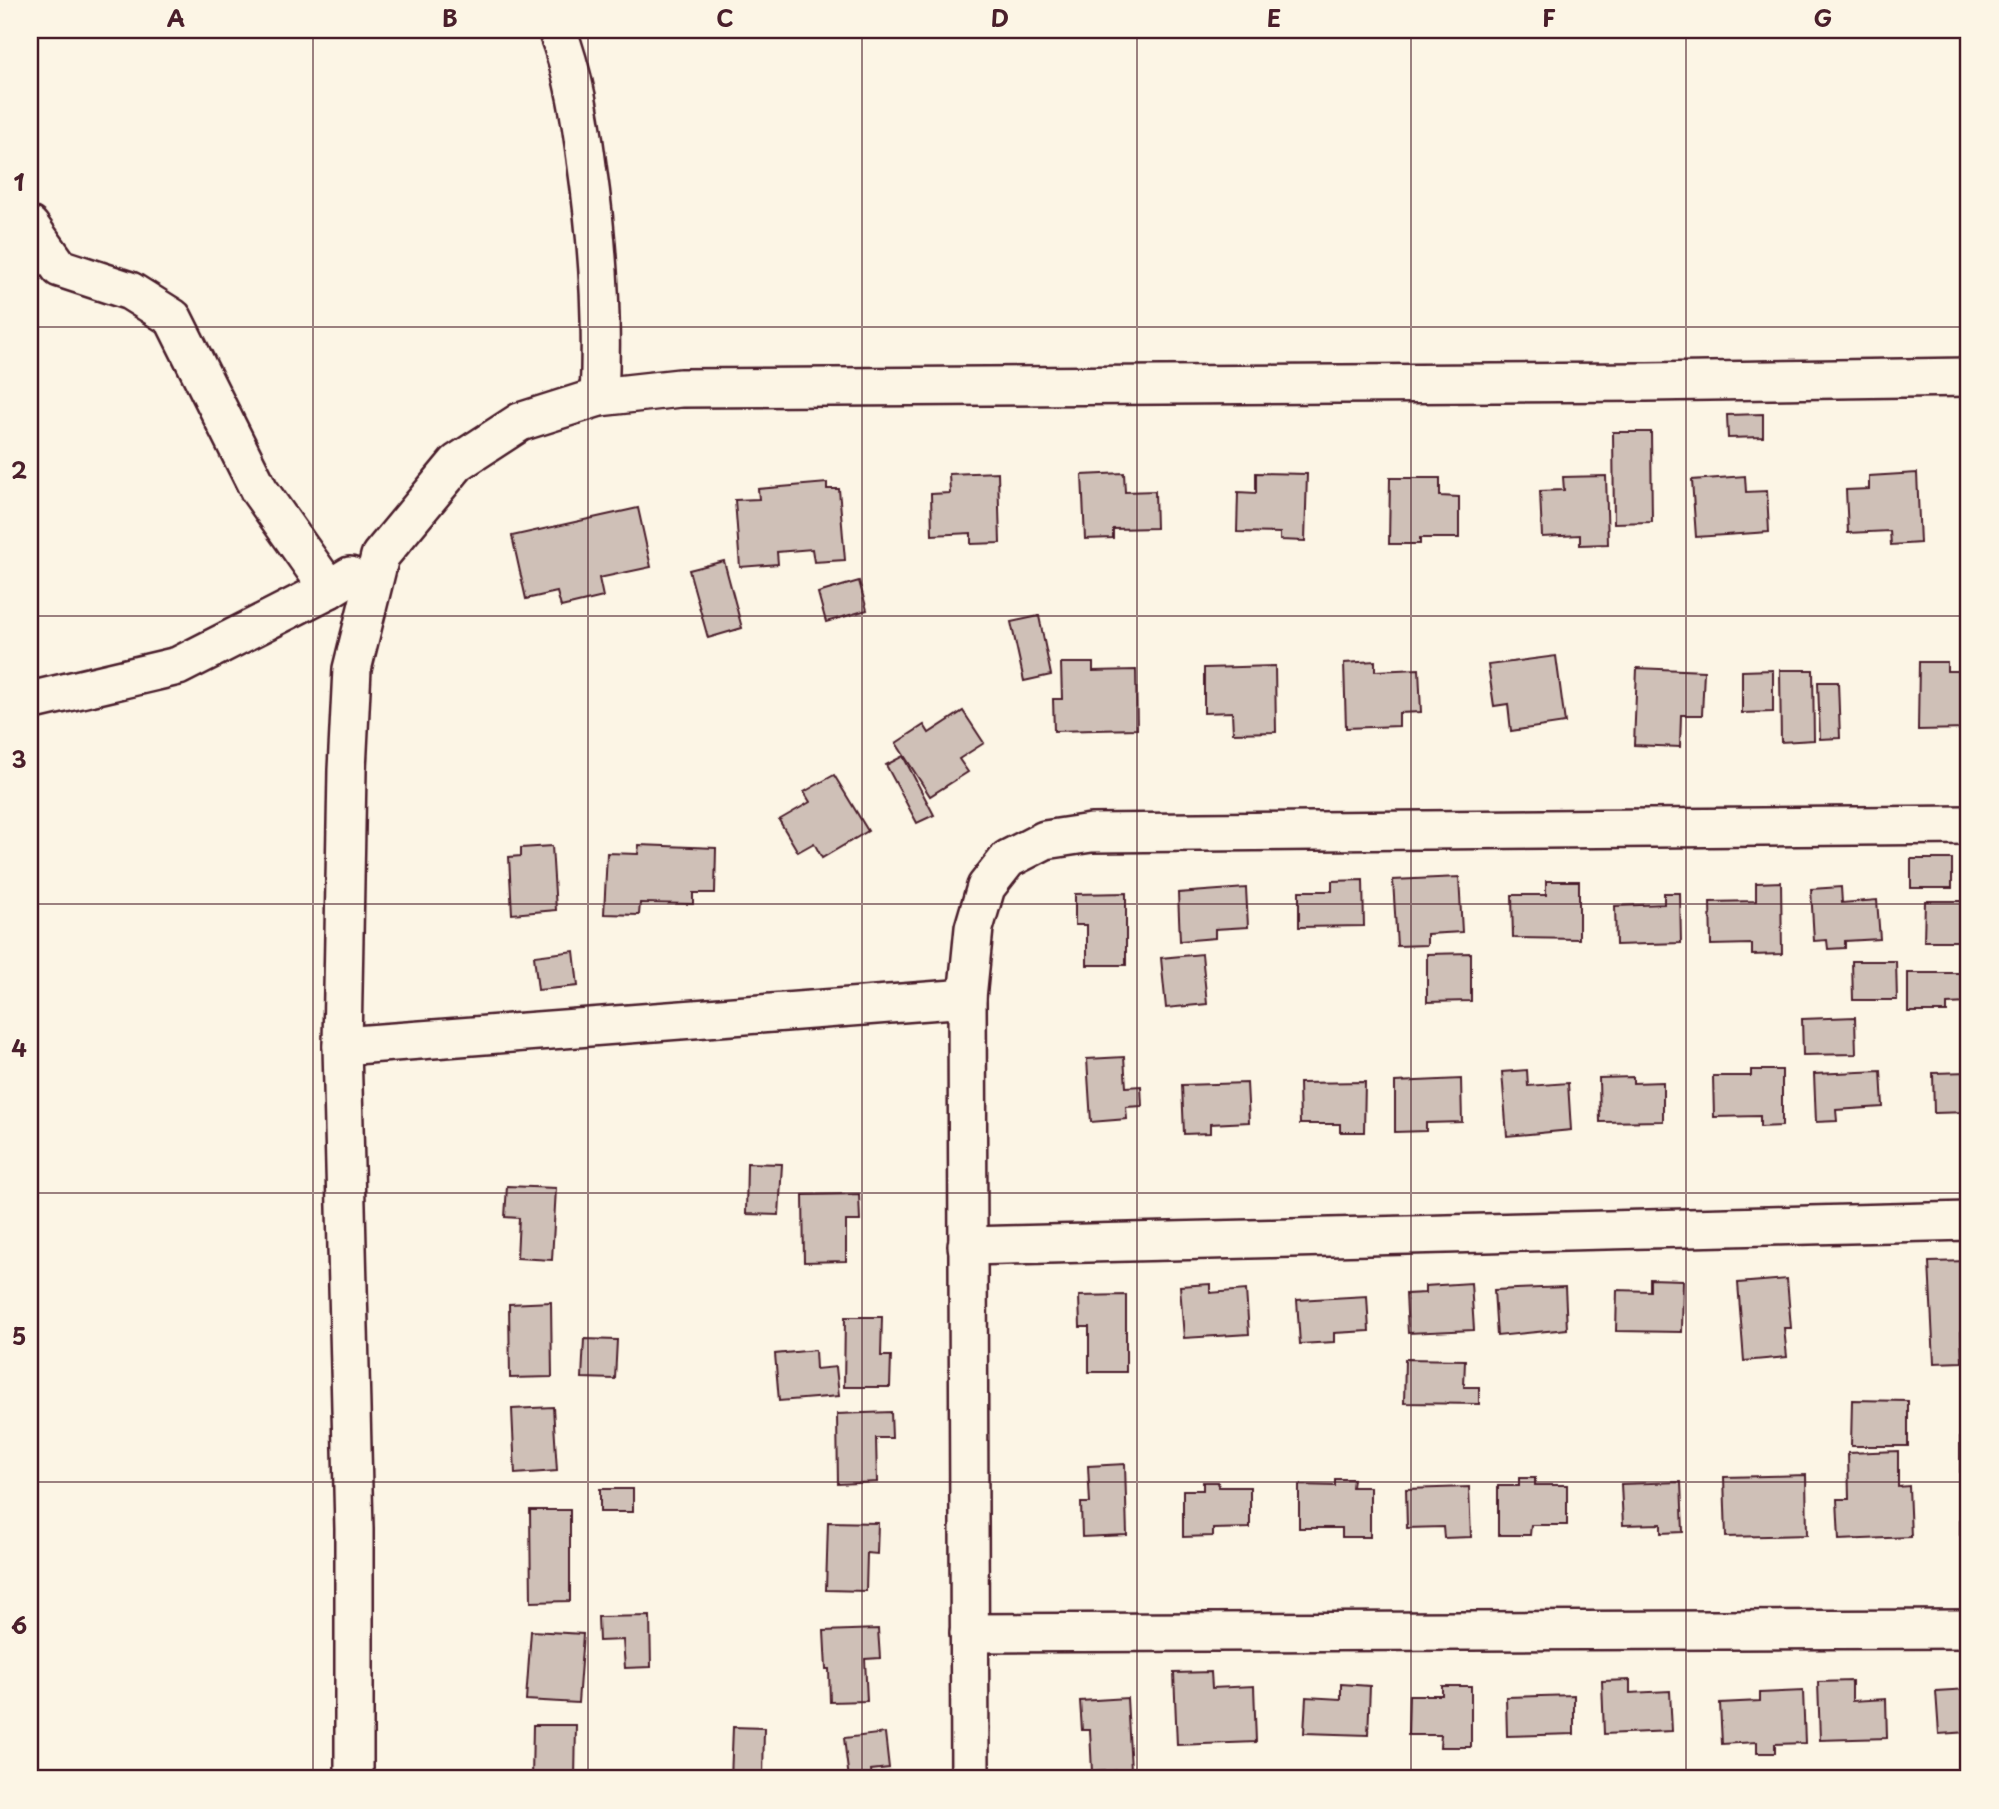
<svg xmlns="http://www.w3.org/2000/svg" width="1999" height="1809" font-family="'Playpen Sans',sans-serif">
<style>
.building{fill:#cfc0b7;stroke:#4a1f2b;stroke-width:2}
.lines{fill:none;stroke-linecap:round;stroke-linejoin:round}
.street-casing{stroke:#4a1f2b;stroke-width:42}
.street{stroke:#fcf5e5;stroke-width:37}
.grid{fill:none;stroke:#4a1f2b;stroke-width:2;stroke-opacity:0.55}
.neatline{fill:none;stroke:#4a1f2b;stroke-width:2.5}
.grid-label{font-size:23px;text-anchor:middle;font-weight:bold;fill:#4a1f2b}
</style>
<rect width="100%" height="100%" fill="#fcf5e5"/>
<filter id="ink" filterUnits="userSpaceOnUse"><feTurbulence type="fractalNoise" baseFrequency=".0143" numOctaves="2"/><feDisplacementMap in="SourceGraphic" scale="14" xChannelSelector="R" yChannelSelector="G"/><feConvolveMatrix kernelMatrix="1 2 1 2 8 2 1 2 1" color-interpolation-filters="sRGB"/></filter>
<g filter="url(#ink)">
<g class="building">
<path d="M1763,414V437L1728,438L1727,415Z"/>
<path d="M1613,432H1651L1652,522L1614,523Z"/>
<path d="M998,472L1000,543L971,544V533L932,535L931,494L950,493L949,474Z"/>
<path d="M1124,473L1125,492L1155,491L1156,528L1113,529V538L1085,539L1082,475Z"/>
<path d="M1256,473L1307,474L1305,541L1280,540V533L1237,532L1238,492L1256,493Z"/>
<path d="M1917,473L1920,543L1891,545L1890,531L1848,533L1846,490L1869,489V476Z"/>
<path d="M1606,476L1608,544L1580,545V535L1542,537L1540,491L1564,490L1563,477Z"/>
<path d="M1745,476L1746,492L1767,491L1769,532L1696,537L1692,480Z"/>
<path d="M1390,478H1440V496L1459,497V538H1420V544H1389Z"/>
<path d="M827,483V489H839L845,560L814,562L812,549L777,552L778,564L740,567L735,500L759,499L758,489Z"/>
<path d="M638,508L651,567L599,578L603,597L561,607L557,592L526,599L512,536Z"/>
<path d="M724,561L742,628L708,638L689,570Z"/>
<path d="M859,581L867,610L826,622L818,593Z"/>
<path d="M1039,616L1051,675L1024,681L1011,622Z"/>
<path d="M1556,656L1565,723L1511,731L1508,704L1494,706L1488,665Z"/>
<path d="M1375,661V671L1419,669L1421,712L1399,713V726L1346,728L1344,663Z"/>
<path d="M1919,662H1947V671H1969L1967,729L1918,730Z"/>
<path d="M1061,663H1093V671L1136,670L1137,729L1054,731L1053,699H1062Z"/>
<path d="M1275,666L1276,732L1233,733L1232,712L1204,713V668Z"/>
<path d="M1637,668L1704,671L1702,715H1681L1680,747L1634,745Z"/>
<path d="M1773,670V712L1742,713V671Z"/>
<path d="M1780,670H1813L1814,740L1781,742Z"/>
<path d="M1818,682H1838L1840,738L1820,739Z"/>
<path d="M963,711L984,743L959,759L968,772L930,796L896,743L924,725L929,733Z"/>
<path d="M903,756L934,815L917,823L886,765Z"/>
<path d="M834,775L868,831L822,858L814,843L798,852L779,820L810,802L804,792Z"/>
<path d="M639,845L716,848L715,893H693V904L640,903L639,915L604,914L607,853L638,854Z"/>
<path d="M552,846L556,910L512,914L509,857L521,856V848Z"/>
<rect x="1911" y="859" width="41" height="29"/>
<path d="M1459,877L1462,932L1427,934V945L1397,946L1393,880Z"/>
<path d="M1363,880L1364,926L1299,927V891H1332V881Z"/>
<path d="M1546,881H1579V939L1513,938L1512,895H1546Z"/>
<path d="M1781,882L1782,954L1752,955V944L1711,945L1710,902L1756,901V883Z"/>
<path d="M1841,887L1842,903L1877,900L1880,939L1845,941V948L1828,949L1827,940L1814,941L1811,889Z"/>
<path d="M1246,888L1248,927L1215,929V938L1180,941L1178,893Z"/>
<path d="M1126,893V965H1087V925H1075V894Z"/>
<path d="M1664,893H1680L1681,943L1616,945L1615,906L1664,904Z"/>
<path d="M1925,901H1969V951H1963L1964,941H1924Z"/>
<path d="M574,951L578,986L538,990L534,956Z"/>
<path d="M1471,953V1001L1427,1002V954Z"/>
<path d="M1202,954L1207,1004L1166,1008L1161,958Z"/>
<path d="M1852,961H1896L1897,1000H1853Z"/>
<path d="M1908,973H1969V1003L1947,1004V1012H1908Z"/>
<path d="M1855,1017L1856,1054L1803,1055L1802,1019Z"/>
<path d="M1124,1057L1126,1087L1141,1086L1142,1106L1126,1107L1127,1119L1091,1122L1087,1059Z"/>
<path d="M1527,1070L1528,1086L1568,1083L1571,1130L1507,1136L1502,1072Z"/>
<path d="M1751,1070H1782V1126L1760,1127V1116L1714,1117L1713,1076H1751Z"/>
<path d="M1881,1071L1883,1107L1836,1110L1837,1121L1816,1122L1814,1074Z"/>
<path d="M1969,1072V1112L1934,1113L1933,1073Z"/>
<path d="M1633,1077V1083L1663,1082V1121L1600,1122L1599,1078Z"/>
<path d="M1461,1079L1462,1122L1426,1123V1131L1395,1132V1082Z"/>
<path d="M1365,1082L1364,1132H1340V1124H1300L1299,1083Z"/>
<path d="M1247,1083L1249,1122L1210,1124V1133L1184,1134L1182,1085Z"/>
<path d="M747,1163L782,1164L779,1215L746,1214Z"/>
<path d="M507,1186L556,1188L552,1260L517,1258L519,1218L505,1217Z"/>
<path d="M859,1194L860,1221H846V1261L804,1262L803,1195Z"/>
<path d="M1969,1261V1330L1961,1331L1962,1362L1934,1363L1929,1262Z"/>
<path d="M1650,1279L1683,1280L1682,1332L1616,1331L1617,1290L1650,1291Z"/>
<path d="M1787,1279L1791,1328H1784L1787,1357L1744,1361L1738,1283Z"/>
<path d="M1471,1283L1474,1330L1408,1333L1406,1294L1425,1293V1286Z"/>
<path d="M1210,1284V1293L1246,1290L1249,1334L1184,1338L1180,1286Z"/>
<path d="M1565,1287L1567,1329L1497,1336L1494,1290Z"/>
<path d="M1126,1295V1372H1089V1327H1080L1079,1296Z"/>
<path d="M1367,1296L1369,1331L1334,1333V1342L1300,1344L1297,1300Z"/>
<path d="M551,1302L552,1377L510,1378L509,1304Z"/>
<path d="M845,1317H882L881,1356H891L890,1387H844Z"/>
<path d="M584,1339L617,1340L615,1379L582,1378Z"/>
<path d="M815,1350L816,1369L836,1367L839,1396L779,1401L775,1354Z"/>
<path d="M1405,1359L1465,1360L1464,1387H1479V1404L1404,1403Z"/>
<path d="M1852,1400L1908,1401V1446H1851Z"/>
<path d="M553,1407L557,1471L515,1474L512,1409Z"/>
<path d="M891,1412L892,1438H876L877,1482L838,1484L837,1414Z"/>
<path d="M1960,1438H1969V1534L1960,1535Z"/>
<path d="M1898,1451V1487L1909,1486L1911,1537L1839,1540L1837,1499H1849L1848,1453Z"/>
<path d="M1125,1464L1127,1535L1082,1537L1081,1503H1090L1088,1466Z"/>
<path d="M1806,1475L1807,1535L1726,1537L1724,1477Z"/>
<path d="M1519,1478H1535V1485H1567V1525H1531L1530,1535H1498V1486H1519Z"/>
<path d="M1335,1479H1353L1352,1487H1370V1537H1342V1528H1299V1485L1335,1486Z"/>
<path d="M1203,1482H1218L1219,1487H1250V1528L1213,1529V1536L1183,1537V1490H1203Z"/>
<path d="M1681,1482L1683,1532L1661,1533V1524L1623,1525L1621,1484Z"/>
<path d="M1469,1487L1471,1537L1444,1538L1443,1527L1407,1528L1406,1489Z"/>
<rect x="600" y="1489" width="33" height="23"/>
<path d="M530,1510H570V1601L531,1602Z"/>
<path d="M828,1522L878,1523L877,1554L867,1553L866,1591L826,1590Z"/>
<path d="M650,1616L651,1667L625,1668L623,1640L599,1641L598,1617Z"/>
<path d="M878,1629L880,1658L865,1659L867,1701L830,1702L829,1669H826L824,1631Z"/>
<path d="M531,1631L583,1634L578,1703L526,1700Z"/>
<path d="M1211,1672L1212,1688L1254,1686L1256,1742L1177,1745L1174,1673Z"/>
<path d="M1630,1680V1693L1670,1691L1672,1731L1604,1734L1602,1681Z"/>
<path d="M1852,1681V1701L1886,1699L1887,1738L1820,1740L1818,1682Z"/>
<path d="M1341,1684L1370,1686L1368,1735L1304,1733L1306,1697L1341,1699Z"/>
<path d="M1442,1686H1471V1747H1440L1441,1735H1408L1409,1695H1442Z"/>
<path d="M1969,1689V1732L1939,1734L1936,1691Z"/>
<path d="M1803,1691L1805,1743L1775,1744V1753H1757V1742L1722,1744L1720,1703L1760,1701V1693Z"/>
<path d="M1574,1695V1734L1507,1736L1506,1697Z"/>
<path d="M1127,1698L1131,1770L1092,1772L1090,1730H1082L1080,1701Z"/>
<path d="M533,1725H576L575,1779H532Z"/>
<path d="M733,1727L764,1728L763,1779H731Z"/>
<path d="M885,1733L889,1768L871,1770L872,1779H849L844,1738Z"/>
</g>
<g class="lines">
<g class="street-casing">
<g id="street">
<path d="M557,30C574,74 581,119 587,166C598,243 603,320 599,397"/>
<path d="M30,226L60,268L130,291L173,318L259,490L329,589"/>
<path d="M30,701L178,666L329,589L350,576"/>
<path d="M342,1046L967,998"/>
<path d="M967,1246L1969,1221"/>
<path d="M969,1633L1969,1629"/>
<path d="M354,1779V1529L342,1046L347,770L352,669L380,556L457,463L520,422L599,397L680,388L1647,382L1969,377"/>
<path d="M970,1779L967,998L974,928L986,887L1008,859L1045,840L1091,833L1969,825"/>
</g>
</g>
<use href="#street" class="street"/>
</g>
</g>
<path class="grid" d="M313,30V1779M588,30V1779M862,30V1779M1137,30V1779M1411,30V1779M1686,30V1779M30,327H1969M30,616H1969M30,904H1969M30,1193H1969M30,1482H1969"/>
<rect width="1999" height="1809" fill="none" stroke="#fcf5e5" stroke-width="77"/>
<rect x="38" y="38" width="1922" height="1732" class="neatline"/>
<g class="grid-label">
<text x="176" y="27">A</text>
<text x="450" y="27">B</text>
<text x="725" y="27">C</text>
<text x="1000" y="27">D</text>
<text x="1274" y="27">E</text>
<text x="1549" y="27">F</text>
<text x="1823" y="27">G</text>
<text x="19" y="191">1</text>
<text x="19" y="479">2</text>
<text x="19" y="768">3</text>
<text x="19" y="1057">4</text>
<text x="19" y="1345">5</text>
<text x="19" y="1634">6</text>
</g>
</svg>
